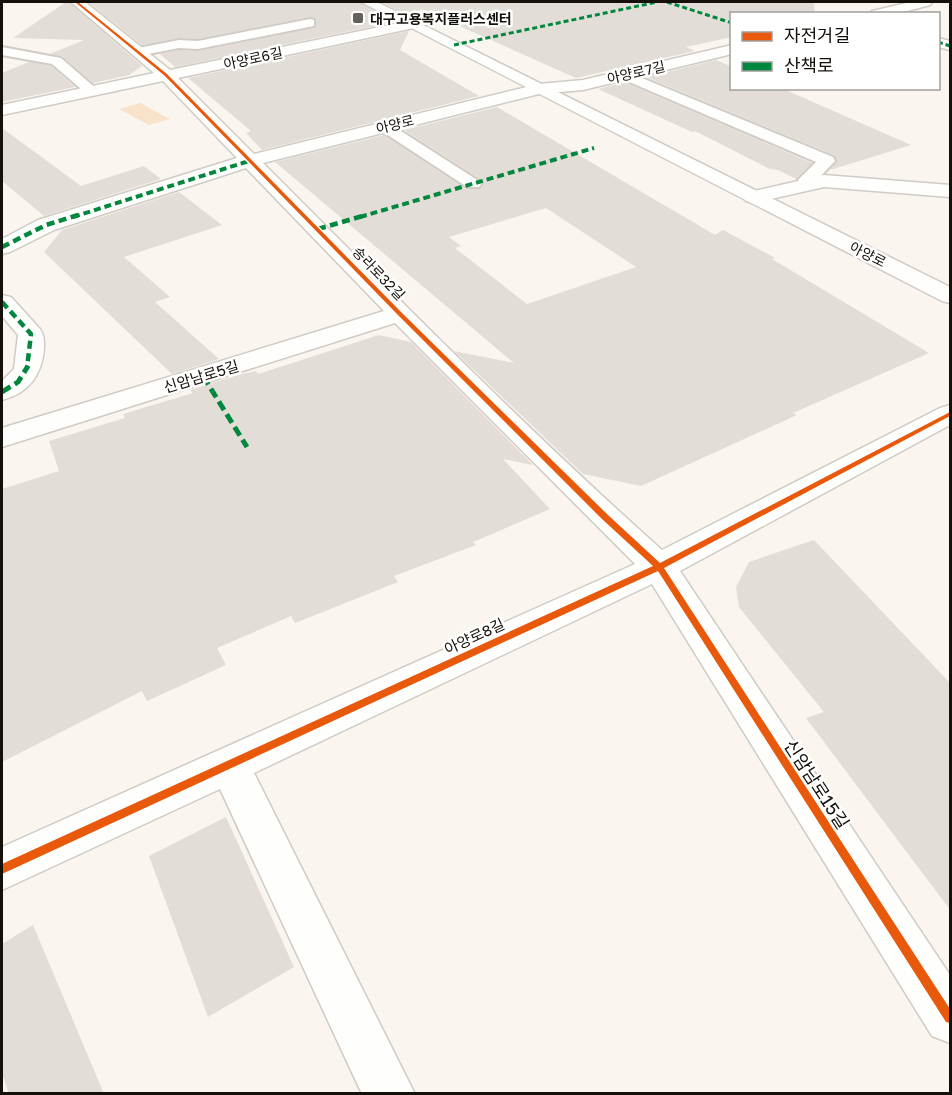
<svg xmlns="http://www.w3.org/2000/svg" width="952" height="1095" font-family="'Golos Text','Noto Sans KR',sans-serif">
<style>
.green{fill:#f8e3ca}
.building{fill:#e2ddd6;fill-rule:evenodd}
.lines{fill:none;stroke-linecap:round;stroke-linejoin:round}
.lane-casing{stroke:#d0cbc5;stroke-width:4}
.street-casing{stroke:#d0cbc5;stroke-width:3}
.secondary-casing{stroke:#d0cbc5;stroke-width:3}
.lane{fill:#fefefd;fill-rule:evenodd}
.street{fill:#fefefd;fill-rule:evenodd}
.secondary{fill:#fefefd;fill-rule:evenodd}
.quiet-far3{stroke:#00873e;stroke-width:3;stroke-dasharray:5 3;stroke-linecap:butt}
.quiet-far2{stroke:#00873e;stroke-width:4;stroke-dasharray:7 4;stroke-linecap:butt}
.quiet-far1{stroke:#00873e;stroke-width:4.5;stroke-dasharray:8 4.5;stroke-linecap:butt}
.quiet{stroke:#00873e;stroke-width:5;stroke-dasharray:10 5;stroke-linecap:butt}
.cycleway-casing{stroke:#fff;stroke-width:3}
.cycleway{fill:#e8590c;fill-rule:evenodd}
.poi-dot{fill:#65605a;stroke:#fff;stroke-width:2}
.labels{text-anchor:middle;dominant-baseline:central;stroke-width:5;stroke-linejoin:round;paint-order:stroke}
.far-poi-label{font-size:14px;font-weight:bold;fill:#151009;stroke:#fff;text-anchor:start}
.far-street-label{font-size:14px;fill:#151009;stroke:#fff}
.street-label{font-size:15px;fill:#151009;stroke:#fff}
.near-street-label{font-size:18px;fill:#151009;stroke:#fff}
</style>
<rect width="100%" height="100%" fill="#faf5ef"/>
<path class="green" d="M140,103L170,119L149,125L119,109Z"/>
<g class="building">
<path d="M66,2H69L142,66L129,75L93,83L62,56L50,54L84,40L13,38Z"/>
<path d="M88,2H359L394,22L175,67L160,54L179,50L198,51L314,28L316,20L310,17L198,39L179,38L142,45Z"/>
<path d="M381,2H814L815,14H732V37L686,47L695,51L576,78L421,9L416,18H414Z"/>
<path d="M409,31L400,50L479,96L262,150L246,133L251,131L188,78Z"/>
<path d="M716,60L732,67V88H781L911,145L830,170L837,161L834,155L646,77Z"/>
<path d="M29,62L51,66L75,87L2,102V73Z"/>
<path d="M624,82L812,163L796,179L778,170L770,169L695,131L692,132L598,89Z"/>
<path d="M497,107L715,235L723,230L775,258L772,259L929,353L793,413L797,415L641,486L583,474L454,351L514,363L275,162L384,135L466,189H479L484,184L483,181L404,130ZM546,208L636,267L527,304L455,248L461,246L449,237Z"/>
<path d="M2,128L81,186L144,166L161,179L44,216L2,181Z"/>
<path d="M179,192L222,225L124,257L170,297L155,302L219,359L172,374L44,252L62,230Z"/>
<path d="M379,335L411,342L533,465L503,459L550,509L473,542L476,545L394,576L398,582L295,623L291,616L217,648L226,665L147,701L142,691L2,762V489L59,471L49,441L125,418L123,414L193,393L190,390L238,375L256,371L258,374Z"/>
<path d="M814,540L951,684V911L806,718L824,712L739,607L736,587L749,562Z"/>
<path d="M226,817L294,967L208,1017L149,856Z"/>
<path d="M33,925L104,1094H9L2,1073V944Z"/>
</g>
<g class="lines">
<g class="lane-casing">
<g id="lane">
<path d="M310,19L314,20V26L198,49L179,48L138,56L131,52L133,49L179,40L198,41Z"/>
<path d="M2,47L61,58L99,91L92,95L87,94L52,64L2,55Z"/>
<path d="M625,71L833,157L835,161L817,180L821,184L818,188H806L798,180L816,162L620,78L618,75Z"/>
<path d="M385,122L390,124L482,183L479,187H467L380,130L377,127L380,124Z"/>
</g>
</g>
<g class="street-casing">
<g id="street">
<path d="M71,2H85L170,70L414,20L419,21L421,24L419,27L414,28L178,78L254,154L539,84L583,80L732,45V54L583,90L539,94L263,163C394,294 524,427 662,550L940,408L950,405V425L680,571L950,975V1043L932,1036L652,584L254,773L415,1094H362L220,789L2,890V847L635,564L395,323L2,447V428L384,311L246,168L54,230L10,252L2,254V239L38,220L237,158L163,81L2,115V105L154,73Z"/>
<path d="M911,2H932L930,5L896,14H870L872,11Z"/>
<path d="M938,38L950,41V50L938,47Z"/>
<path d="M824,175L950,185V197L824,187L753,203L746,201L743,197L746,193Z"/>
<path d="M2,295L11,297L40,329C44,335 44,340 44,347C43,374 28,394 2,400V381L14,369L18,335L2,316Z"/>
</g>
</g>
<g class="secondary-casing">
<path id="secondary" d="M361,2H377L950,287V303L942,301Z"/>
</g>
<use href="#lane" class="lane"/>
<use href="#street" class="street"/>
<use href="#secondary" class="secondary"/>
<g class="quiet-far3">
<path d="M667,2L732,23"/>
<path d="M938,42L950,46"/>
<path d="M454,45L657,2"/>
</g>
<g class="quiet-far2">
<path d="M73,217L252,160"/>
<path d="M360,217L594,148"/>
</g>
<g class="quiet-far1">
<path d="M318,229L366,215"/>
<path d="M2,247L46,225L78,215"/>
<path d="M2,302L31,334L27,368"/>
</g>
<g class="quiet">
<path d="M203,376L247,447"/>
<path d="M2,392L18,382L28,366"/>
</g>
<g class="cycleway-casing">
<path id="cycleway" d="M75,2H78L167,74L402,313L608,515L660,563L950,412V416L664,568L950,1009V1023L946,1022L658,571L2,874V864L653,566L602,519L398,315L165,76Z"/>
</g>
<use href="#cycleway" class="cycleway"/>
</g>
<rect class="poi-dot" x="352" y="12" width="12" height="12" rx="3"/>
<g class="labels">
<g class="far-poi-label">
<text x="370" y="18">대구고용복지플러스센터</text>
</g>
<g class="far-street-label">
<text transform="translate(253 58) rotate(-12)">아양로6길</text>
<text transform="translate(636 72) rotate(-13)">아양로7길</text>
<text transform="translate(395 124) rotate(-14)">아양로</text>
<text transform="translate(868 254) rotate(27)">아양로</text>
<text transform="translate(379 273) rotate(46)">송라로32길</text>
</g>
<g class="street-label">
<text transform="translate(201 376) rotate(-17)">신암남로5길</text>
<text transform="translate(474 636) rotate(-25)">아양로8길</text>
</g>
<g class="near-street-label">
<text transform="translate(817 784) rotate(57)">신암남로15길</text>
</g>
</g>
<rect width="952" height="1095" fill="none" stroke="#151009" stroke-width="6"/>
<rect x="730" y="12" width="210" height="78" fill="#ffffff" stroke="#a19f9d" stroke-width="1.5"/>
<rect x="742" y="32" width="30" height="9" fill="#e8590c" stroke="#a19f9d" stroke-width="1.5"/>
<text x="784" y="42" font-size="18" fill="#151009">자전거길</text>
<rect x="742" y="62" width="30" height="9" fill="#00873e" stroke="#a19f9d" stroke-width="1.5"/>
<text x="784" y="72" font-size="18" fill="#151009">산책로</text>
</svg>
